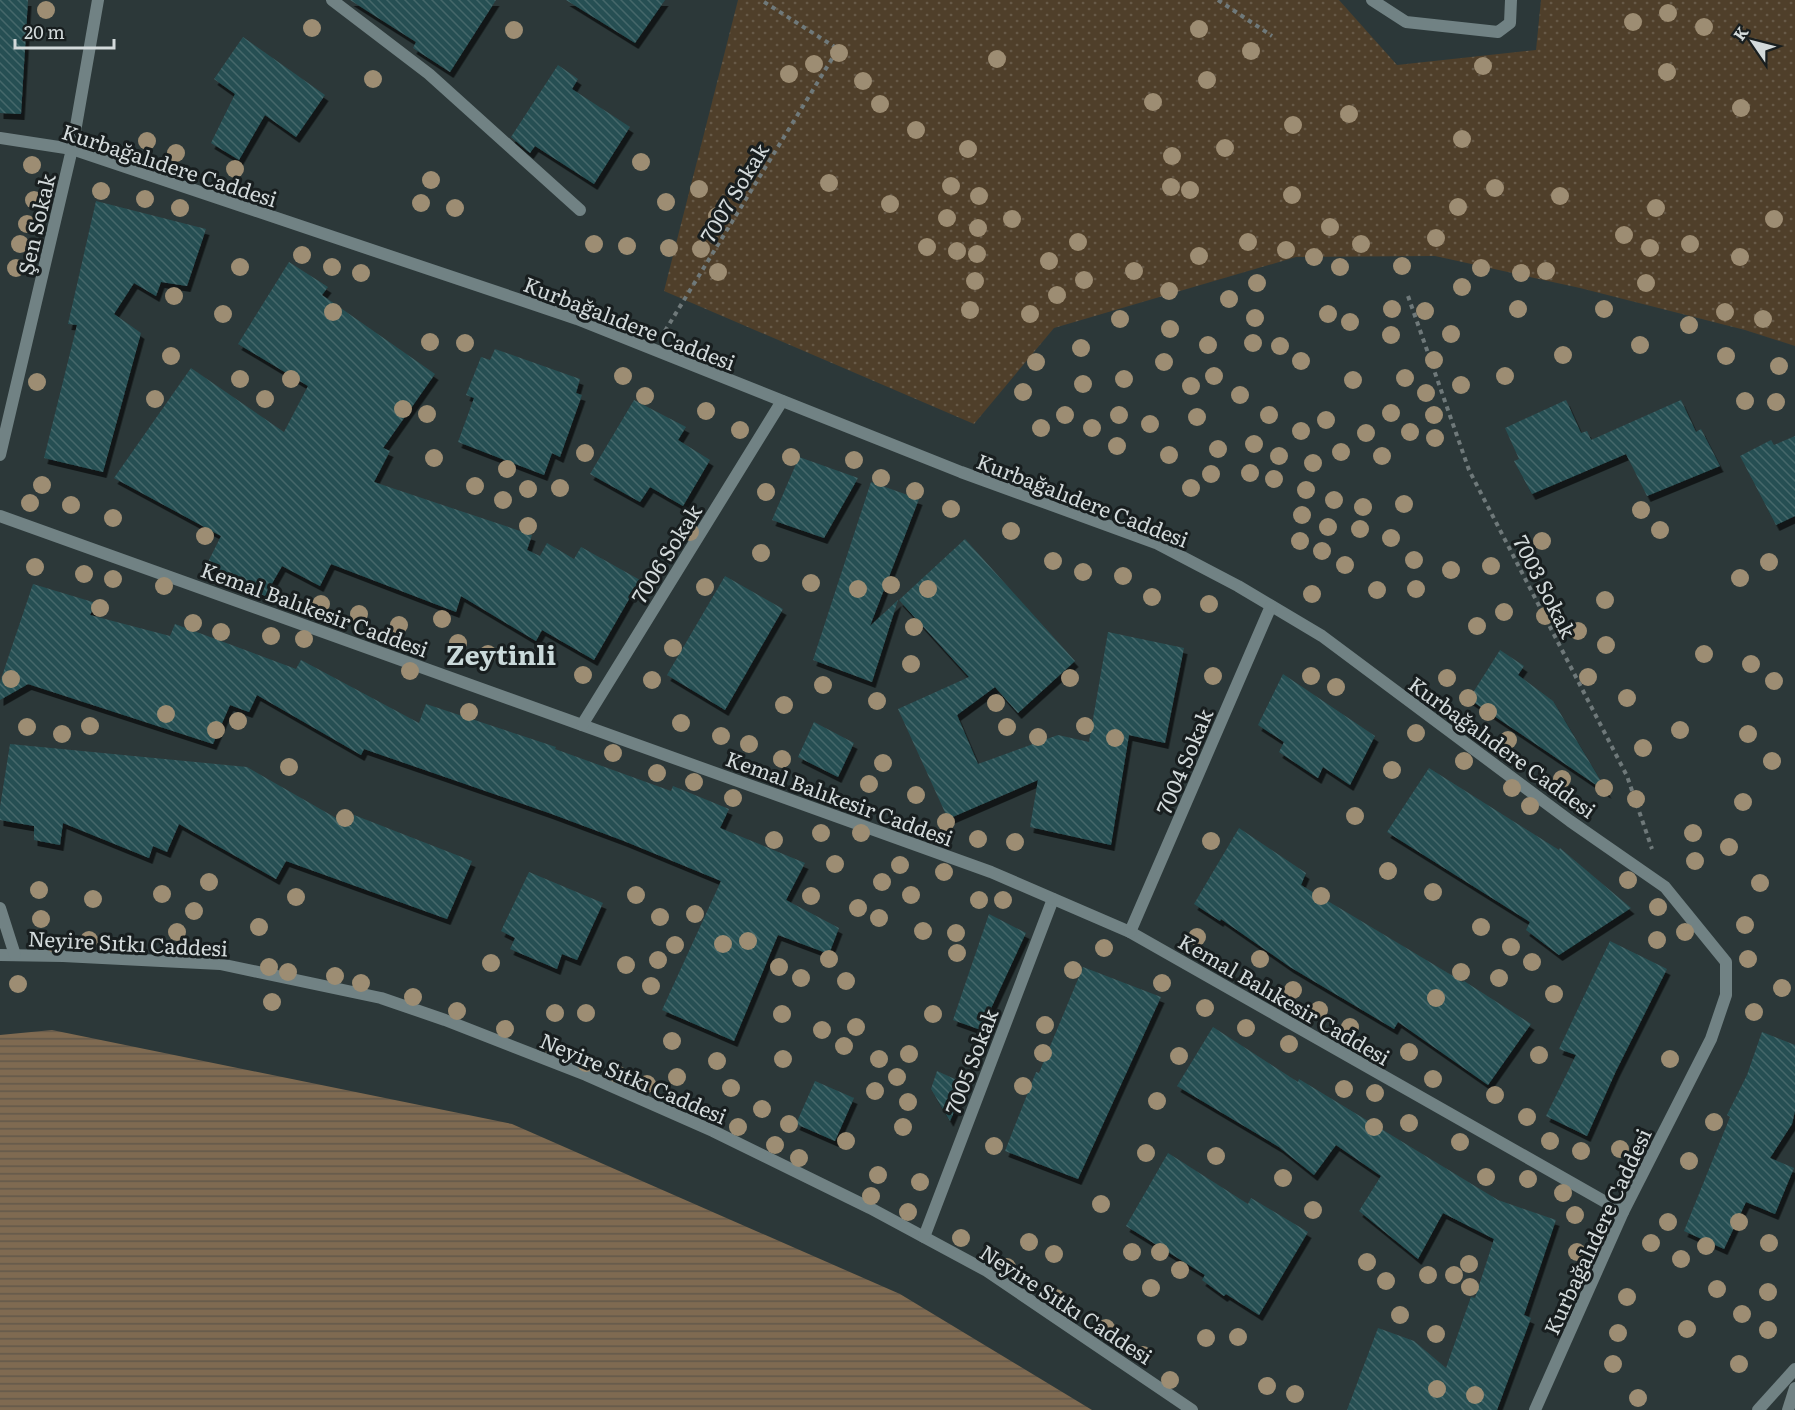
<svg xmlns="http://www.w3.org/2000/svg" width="1795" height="1410" font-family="Literata,serif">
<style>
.grass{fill:url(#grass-dots)}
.water{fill:url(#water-rules)}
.building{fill:url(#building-back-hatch);filter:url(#shadow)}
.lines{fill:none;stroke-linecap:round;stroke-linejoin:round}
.path{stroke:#6f797a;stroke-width:4;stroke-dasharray:4.5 4.5;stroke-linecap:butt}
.service{stroke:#718284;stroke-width:12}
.pedestrian{stroke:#718284;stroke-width:12}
.minor{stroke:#718284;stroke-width:12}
.tree{fill:#9d8d73}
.labels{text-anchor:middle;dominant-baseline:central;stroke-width:6;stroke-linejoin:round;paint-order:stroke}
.street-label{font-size:21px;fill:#d3dadb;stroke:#181e1f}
.district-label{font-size:27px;font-weight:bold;fill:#cad9da;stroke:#181e1f}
</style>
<defs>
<pattern id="grass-dots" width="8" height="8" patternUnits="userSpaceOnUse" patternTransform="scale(1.5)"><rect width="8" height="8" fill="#4f3f2a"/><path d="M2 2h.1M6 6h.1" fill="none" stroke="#675a48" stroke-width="1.8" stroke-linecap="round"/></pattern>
<pattern id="water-rules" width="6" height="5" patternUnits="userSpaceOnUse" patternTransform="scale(1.5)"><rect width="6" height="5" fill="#7f6a51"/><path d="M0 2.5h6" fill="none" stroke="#62584a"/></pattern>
<pattern id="building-back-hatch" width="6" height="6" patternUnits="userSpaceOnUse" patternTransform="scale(1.5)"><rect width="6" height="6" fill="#274f53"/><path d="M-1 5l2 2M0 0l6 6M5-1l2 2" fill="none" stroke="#45686b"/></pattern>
<filter id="shadow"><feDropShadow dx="3.5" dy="6" stdDeviation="0" flood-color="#0009"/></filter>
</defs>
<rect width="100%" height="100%" fill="#2c3839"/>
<path class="grass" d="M738,0H1339L1397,65L1536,50L1541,0H1795V346L1745,330L1580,288L1435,256L1296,257L1054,328L974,424L664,291Z"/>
<path class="water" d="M52,1030L512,1124L900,1294L1092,1410H0V1035Z"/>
<g class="building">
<path d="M0,0H28L21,114L0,113Z"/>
<path d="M350,0H496L450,72L413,48L416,42Z"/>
<path d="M566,0H665L635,43Z"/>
<path d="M243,37L325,95L296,137L265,115L239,160L211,143L235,94L214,79Z"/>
<path d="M558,65L578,79L572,89L630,127L594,184L535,146L530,153L511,137Z"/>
<path d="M96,201L206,229L187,286L161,282L156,296L134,283L114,314L141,333L103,472L44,458L77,325L68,324Z"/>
<path d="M289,262L328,287L322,295L435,374L383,448L390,451L374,482L532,535L527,550L540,556L547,543L574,559L581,547L640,580L594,660L542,630L536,641L461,596L456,612L331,564L320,586L282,566L265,596L206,566L221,536L114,478L191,368L284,432L308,386L238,344Z"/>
<path d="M495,349L580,379L576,393L582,395L560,457L552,453L544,475L458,442L474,398L466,395L481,357L490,360Z"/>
<path d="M634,400L686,427L678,440L710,460L683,506L650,487L640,502L590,474Z"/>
<path d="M1566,400L1581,433L1587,431L1591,440L1681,400L1696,432L1701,429L1720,466L1647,496L1626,454L1532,494L1514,461L1519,459L1505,428Z"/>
<path d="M1795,436V516L1776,525L1740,456L1771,440L1774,445Z"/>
<path d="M799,457L858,478L824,538L772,520Z"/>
<path d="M871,482L919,499L870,626L898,600L872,682L813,660Z"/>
<path d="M965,539L1075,661L1018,713L995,687L957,715L978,764L1058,735L1089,742L1108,632L1184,648L1165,743L1129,735L1111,845L1030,827L1038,780L948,819L898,709L969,677L899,600Z"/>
<path d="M725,576L783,609L725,710L667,675Z"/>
<path d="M33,584L96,603L90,615L170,636L175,624L296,669L301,660L419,723L426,704L556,747L555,749L671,791L673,786L729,809L720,828L805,863L786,900L839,928L829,954L778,935L734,1041L662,1010L721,881L624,841L549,813L364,749L361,755L257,695L249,712L230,705L213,744L28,684L0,700V682Z"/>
<path d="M1500,650L1524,666L1518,675L1553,701L1608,793L1469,699Z"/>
<path d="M1283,674L1375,736L1350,785L1323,767L1318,778L1279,752L1284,742L1258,725Z"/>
<path d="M814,722L854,743L838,777L798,757Z"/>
<path d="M10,744L247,767L350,826L354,815L472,861L447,919L286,861L276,879L179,824L167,852L153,846L149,858L63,823L60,845L34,840V826L0,820V807Z"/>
<path d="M1429,768L1559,850L1560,848L1631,908L1559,955L1526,930L1530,922L1387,832Z"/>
<path d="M1239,828L1306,873L1301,885L1463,982L1464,981L1531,1024L1488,1085L1398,1022L1394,1029L1290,967L1221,919L1220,921L1194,904Z"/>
<path d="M529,872L603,903L577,960L562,954L557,969L510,949L515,938L501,931Z"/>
<path d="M989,914L1026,933L981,1030L953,1020Z"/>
<path d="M1610,941L1667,969L1616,1071L1587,1136L1546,1116L1576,1055L1559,1049Z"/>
<path d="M1083,967L1161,997L1078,1179L1005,1151L1036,1072L1039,1073Z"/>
<path d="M1213,1027L1298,1082L1299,1079L1498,1200L1556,1220L1524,1315L1531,1318L1497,1410H1347L1378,1328L1414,1341L1446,1368L1471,1297L1475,1298L1494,1239L1443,1213L1418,1259L1359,1211L1381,1176L1336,1145L1314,1175L1279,1147L1177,1086Z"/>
<path d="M1762,1032L1795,1045V1111L1792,1124L1770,1158L1794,1168L1775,1214L1746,1202L1724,1249L1684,1231L1730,1117L1727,1115L1747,1075Z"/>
<path d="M937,1071L966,1084L950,1121L931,1089Z"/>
<path d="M815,1081L854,1098L835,1141L796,1124Z"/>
<path d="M1168,1153L1248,1204L1251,1198L1308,1232L1259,1315L1226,1294L1224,1296L1202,1280L1205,1275L1126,1226Z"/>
</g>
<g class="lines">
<g class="path">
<path d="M1218,0L1272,36"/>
<path d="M1408,296L1469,470L1627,776L1652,849"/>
<path d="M665,331L838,49L761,0"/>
</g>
<path class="service" d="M1372,0L1406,22L1498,32L1510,23L1511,0"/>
<g class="pedestrian">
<path d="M0,955L63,956L220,964L381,998L445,1020L586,1075L713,1131L870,1208L987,1271L1192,1410"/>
<path d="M924,1237L1053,899"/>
</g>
<g class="minor">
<path d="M332,0L429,74L580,210"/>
<path d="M0,138L72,149L577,319L961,472L1156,543L1238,586L1322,636L1570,821L1665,887L1726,962V995L1711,1039L1623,1212L1535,1410"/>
<path d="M0,455L72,149L98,0"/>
<path d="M0,516L991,872L1130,932L1623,1212"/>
<path d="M582,725L782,401"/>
<path d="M0,908L15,955"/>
<path d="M1130,932L1271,606"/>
<path d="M1758,1410L1795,1369"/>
<path d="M1788,1410L1795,1388"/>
</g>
</g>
<g class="tree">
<circle cx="46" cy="10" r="9"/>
<circle cx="1668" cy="13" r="9"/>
<circle cx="1633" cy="22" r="9"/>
<circle cx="1704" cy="27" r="9"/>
<circle cx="312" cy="28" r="9"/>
<circle cx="1199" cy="29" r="9"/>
<circle cx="514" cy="30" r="9"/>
<circle cx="1251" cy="51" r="9"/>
<circle cx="839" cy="53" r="9"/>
<circle cx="997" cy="59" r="9"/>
<circle cx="814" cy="64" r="9"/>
<circle cx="1483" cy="66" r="9"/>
<circle cx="1667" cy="72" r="9"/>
<circle cx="789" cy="74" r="9"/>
<circle cx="373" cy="79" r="9"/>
<circle cx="1207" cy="80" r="9"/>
<circle cx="863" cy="81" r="9"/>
<circle cx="1153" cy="102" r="9"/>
<circle cx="880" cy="104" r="9"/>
<circle cx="1741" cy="108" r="9"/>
<circle cx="1349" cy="114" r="9"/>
<circle cx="1293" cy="125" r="9"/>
<circle cx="916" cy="130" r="9"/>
<circle cx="1462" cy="139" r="9"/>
<circle cx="147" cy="141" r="9"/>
<circle cx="1225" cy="148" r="9"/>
<circle cx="968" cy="149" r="9"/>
<circle cx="176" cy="153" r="9"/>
<circle cx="1172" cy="156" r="9"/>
<circle cx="641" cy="162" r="9"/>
<circle cx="32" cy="165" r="9"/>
<circle cx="235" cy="169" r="9"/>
<circle cx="431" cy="180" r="9"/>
<circle cx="829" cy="183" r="9"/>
<circle cx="951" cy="186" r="9"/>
<circle cx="1171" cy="187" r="9"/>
<circle cx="1495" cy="188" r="9"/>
<circle cx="699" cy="189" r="9"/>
<circle cx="1190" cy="190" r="9"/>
<circle cx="101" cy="191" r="9"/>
<circle cx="1292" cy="195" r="9"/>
<circle cx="979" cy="196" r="9"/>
<circle cx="1560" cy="196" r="9"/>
<circle cx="145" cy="199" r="9"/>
<circle cx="34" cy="200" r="9"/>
<circle cx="666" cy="202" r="9"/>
<circle cx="421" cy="203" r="9"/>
<circle cx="890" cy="204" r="9"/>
<circle cx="1458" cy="207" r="9"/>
<circle cx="180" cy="208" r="9"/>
<circle cx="455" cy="208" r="9"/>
<circle cx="1656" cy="208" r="9"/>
<circle cx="717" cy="216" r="9"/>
<circle cx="947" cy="218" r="9"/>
<circle cx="1012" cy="219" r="9"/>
<circle cx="1774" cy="219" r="9"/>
<circle cx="27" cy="224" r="9"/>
<circle cx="1330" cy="227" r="9"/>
<circle cx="978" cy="228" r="9"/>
<circle cx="1624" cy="235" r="9"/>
<circle cx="1436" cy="238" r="9"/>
<circle cx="1078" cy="242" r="9"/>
<circle cx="1248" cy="242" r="9"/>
<circle cx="20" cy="244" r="9"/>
<circle cx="594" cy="244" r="9"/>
<circle cx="1361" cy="244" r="9"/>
<circle cx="1690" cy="244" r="9"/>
<circle cx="627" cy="246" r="9"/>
<circle cx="927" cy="247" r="9"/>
<circle cx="669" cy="248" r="9"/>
<circle cx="1650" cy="248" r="9"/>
<circle cx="701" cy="249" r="9"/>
<circle cx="1286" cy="250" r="9"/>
<circle cx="957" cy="251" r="9"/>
<circle cx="977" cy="254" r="9"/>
<circle cx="302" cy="255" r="9"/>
<circle cx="1199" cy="256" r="9"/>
<circle cx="1314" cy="257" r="9"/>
<circle cx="1740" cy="257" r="9"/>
<circle cx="1049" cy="261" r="9"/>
<circle cx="1402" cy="266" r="9"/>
<circle cx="240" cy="267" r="9"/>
<circle cx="332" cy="267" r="9"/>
<circle cx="1340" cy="267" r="9"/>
<circle cx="16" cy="268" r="9"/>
<circle cx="1481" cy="268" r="9"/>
<circle cx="1134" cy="271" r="9"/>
<circle cx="1546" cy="271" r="9"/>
<circle cx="718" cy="272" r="9"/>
<circle cx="361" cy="273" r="9"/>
<circle cx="1521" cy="273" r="9"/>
<circle cx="1084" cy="280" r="9"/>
<circle cx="975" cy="281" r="9"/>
<circle cx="1257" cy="283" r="9"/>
<circle cx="1646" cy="283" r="9"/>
<circle cx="1462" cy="287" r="9"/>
<circle cx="1169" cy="291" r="9"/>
<circle cx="1057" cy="295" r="9"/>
<circle cx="174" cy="296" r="9"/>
<circle cx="1229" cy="299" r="9"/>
<circle cx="1392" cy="309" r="9"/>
<circle cx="1518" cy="309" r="9"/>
<circle cx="1604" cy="309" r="9"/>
<circle cx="970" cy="310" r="9"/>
<circle cx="1425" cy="311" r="9"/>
<circle cx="333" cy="312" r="9"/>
<circle cx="1725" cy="312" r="9"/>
<circle cx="223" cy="314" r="9"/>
<circle cx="1030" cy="314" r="9"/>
<circle cx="1328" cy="314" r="9"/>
<circle cx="1255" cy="318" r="9"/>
<circle cx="1120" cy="319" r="9"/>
<circle cx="1763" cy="319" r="9"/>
<circle cx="1350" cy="322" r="9"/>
<circle cx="1689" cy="325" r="9"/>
<circle cx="1170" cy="329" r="9"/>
<circle cx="1451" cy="334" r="9"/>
<circle cx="1391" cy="335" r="9"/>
<circle cx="430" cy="342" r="9"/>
<circle cx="465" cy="343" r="9"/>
<circle cx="1253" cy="343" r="9"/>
<circle cx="1208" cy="345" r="9"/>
<circle cx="1640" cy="345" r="9"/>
<circle cx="1280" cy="346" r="9"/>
<circle cx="1081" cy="348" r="9"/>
<circle cx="1563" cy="355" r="9"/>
<circle cx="171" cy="356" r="9"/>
<circle cx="1726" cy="356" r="9"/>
<circle cx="1434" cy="360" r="9"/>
<circle cx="1301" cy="361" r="9"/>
<circle cx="1036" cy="362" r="9"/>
<circle cx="1164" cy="362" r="9"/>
<circle cx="1779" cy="366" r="9"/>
<circle cx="623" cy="376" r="9"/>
<circle cx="1214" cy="376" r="9"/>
<circle cx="1505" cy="376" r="9"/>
<circle cx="1405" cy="378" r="9"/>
<circle cx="240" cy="379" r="9"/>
<circle cx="291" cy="379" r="9"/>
<circle cx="1124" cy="379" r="9"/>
<circle cx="1353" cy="380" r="9"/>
<circle cx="37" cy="382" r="9"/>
<circle cx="1083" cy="384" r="9"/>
<circle cx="1461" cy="385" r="9"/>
<circle cx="1191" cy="386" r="9"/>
<circle cx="1023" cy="392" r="9"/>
<circle cx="1426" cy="393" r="9"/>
<circle cx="1240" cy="395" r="9"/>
<circle cx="645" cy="396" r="9"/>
<circle cx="155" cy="399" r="9"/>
<circle cx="265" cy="399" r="9"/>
<circle cx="1745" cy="401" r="9"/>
<circle cx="1776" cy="402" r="9"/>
<circle cx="403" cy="409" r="9"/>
<circle cx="706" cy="411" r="9"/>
<circle cx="1391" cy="413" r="9"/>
<circle cx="427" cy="414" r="9"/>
<circle cx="1065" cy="415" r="9"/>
<circle cx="1119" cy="415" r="9"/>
<circle cx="1269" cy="415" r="9"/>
<circle cx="1434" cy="415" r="9"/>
<circle cx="1197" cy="417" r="9"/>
<circle cx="1326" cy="420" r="9"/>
<circle cx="1150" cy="424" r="9"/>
<circle cx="1041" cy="428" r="9"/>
<circle cx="1092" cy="428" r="9"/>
<circle cx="740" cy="430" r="9"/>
<circle cx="1301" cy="431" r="9"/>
<circle cx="1410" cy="432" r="9"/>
<circle cx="1366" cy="433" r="9"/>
<circle cx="1435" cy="438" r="9"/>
<circle cx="1254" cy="444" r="9"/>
<circle cx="1117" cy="446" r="9"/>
<circle cx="1218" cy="449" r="9"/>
<circle cx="1341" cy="452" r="9"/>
<circle cx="585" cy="453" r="9"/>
<circle cx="1169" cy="455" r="9"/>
<circle cx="1279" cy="456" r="9"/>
<circle cx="1382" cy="456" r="9"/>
<circle cx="791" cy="457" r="9"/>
<circle cx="434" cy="458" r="9"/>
<circle cx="854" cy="460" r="9"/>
<circle cx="1313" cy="463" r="9"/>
<circle cx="507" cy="469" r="9"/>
<circle cx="1250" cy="473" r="9"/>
<circle cx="1211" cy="474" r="9"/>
<circle cx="881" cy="478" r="9"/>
<circle cx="1274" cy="479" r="9"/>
<circle cx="42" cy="485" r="9"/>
<circle cx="475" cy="486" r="9"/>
<circle cx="560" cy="488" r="9"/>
<circle cx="1191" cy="488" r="9"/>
<circle cx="528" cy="489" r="9"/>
<circle cx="1306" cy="490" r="9"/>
<circle cx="915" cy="491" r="9"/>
<circle cx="766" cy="492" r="9"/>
<circle cx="503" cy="500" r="9"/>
<circle cx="1334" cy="500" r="9"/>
<circle cx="30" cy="503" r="9"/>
<circle cx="1404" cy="504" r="9"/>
<circle cx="71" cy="505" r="9"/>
<circle cx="1363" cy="507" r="9"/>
<circle cx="951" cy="509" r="9"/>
<circle cx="1641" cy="510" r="9"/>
<circle cx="1302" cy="515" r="9"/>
<circle cx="113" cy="518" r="9"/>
<circle cx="528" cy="526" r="9"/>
<circle cx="1328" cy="527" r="9"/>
<circle cx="1360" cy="529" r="9"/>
<circle cx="1660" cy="530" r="9"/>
<circle cx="1011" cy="531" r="9"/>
<circle cx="690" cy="532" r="9"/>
<circle cx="205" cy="536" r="9"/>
<circle cx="1391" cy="538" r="9"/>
<circle cx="1300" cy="541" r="9"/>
<circle cx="1542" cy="541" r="9"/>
<circle cx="1322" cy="551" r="9"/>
<circle cx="761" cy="553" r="9"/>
<circle cx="1414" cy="560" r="9"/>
<circle cx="1053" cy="561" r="9"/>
<circle cx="1769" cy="562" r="9"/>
<circle cx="1345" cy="565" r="9"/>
<circle cx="1491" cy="566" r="9"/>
<circle cx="35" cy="567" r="9"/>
<circle cx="1451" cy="570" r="9"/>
<circle cx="1083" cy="572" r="9"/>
<circle cx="84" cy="574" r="9"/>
<circle cx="1123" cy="576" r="9"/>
<circle cx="1740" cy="578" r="9"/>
<circle cx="113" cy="579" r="9"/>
<circle cx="811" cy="583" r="9"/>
<circle cx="891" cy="585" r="9"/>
<circle cx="164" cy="586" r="9"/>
<circle cx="705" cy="587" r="9"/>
<circle cx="858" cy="589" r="9"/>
<circle cx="928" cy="589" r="9"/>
<circle cx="1416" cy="589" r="9"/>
<circle cx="1377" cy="590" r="9"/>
<circle cx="1312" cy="594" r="9"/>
<circle cx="1152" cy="597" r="9"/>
<circle cx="1605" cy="600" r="9"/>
<circle cx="321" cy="604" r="9"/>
<circle cx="1209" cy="604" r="9"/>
<circle cx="100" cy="608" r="9"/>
<circle cx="1504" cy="612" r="9"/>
<circle cx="359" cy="614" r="9"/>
<circle cx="1545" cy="616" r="9"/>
<circle cx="442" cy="619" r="9"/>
<circle cx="193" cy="623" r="9"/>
<circle cx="399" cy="625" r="9"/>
<circle cx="1477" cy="626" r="9"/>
<circle cx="914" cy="627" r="9"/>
<circle cx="1578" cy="631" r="9"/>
<circle cx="221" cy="632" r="9"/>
<circle cx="271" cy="636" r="9"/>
<circle cx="304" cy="639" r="9"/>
<circle cx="458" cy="643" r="9"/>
<circle cx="1606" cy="645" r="9"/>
<circle cx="673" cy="648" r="9"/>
<circle cx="488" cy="654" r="9"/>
<circle cx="1704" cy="654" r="9"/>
<circle cx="911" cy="664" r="9"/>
<circle cx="1751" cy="664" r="9"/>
<circle cx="410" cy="671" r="9"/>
<circle cx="583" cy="675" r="9"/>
<circle cx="1213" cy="676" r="9"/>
<circle cx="1311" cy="676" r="9"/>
<circle cx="1588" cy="677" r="9"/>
<circle cx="1070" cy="678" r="9"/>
<circle cx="1447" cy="678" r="9"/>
<circle cx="11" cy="679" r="9"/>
<circle cx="652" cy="680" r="9"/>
<circle cx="1774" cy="681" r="9"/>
<circle cx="823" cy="685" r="9"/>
<circle cx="1336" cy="687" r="9"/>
<circle cx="1468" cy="698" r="9"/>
<circle cx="1627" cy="698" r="9"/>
<circle cx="877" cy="701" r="9"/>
<circle cx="996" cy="703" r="9"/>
<circle cx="784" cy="705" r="9"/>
<circle cx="469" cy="712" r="9"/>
<circle cx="1488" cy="712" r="9"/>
<circle cx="166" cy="714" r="9"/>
<circle cx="238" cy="721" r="9"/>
<circle cx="681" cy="723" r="9"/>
<circle cx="90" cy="726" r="9"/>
<circle cx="1085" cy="726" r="9"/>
<circle cx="27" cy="727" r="9"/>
<circle cx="1007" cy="727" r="9"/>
<circle cx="216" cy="730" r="9"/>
<circle cx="1680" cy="730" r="9"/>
<circle cx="1416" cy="733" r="9"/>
<circle cx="62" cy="734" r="9"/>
<circle cx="1748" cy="734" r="9"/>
<circle cx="721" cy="736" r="9"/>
<circle cx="1038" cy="737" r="9"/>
<circle cx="1115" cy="738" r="9"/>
<circle cx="1508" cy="740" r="9"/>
<circle cx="749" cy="744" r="9"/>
<circle cx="1643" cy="748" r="9"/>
<circle cx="613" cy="753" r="9"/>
<circle cx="782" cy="759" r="9"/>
<circle cx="1464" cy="761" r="9"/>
<circle cx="1772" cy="761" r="9"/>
<circle cx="883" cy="763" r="9"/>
<circle cx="289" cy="767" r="9"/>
<circle cx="1392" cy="770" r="9"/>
<circle cx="657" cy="773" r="9"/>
<circle cx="1562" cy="779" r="9"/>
<circle cx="694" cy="782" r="9"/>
<circle cx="869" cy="784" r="9"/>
<circle cx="1512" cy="788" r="9"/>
<circle cx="1604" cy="788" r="9"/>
<circle cx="916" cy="795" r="9"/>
<circle cx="733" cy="798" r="9"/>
<circle cx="1636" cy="799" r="9"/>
<circle cx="1743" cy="802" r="9"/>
<circle cx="1530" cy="806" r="9"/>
<circle cx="1355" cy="816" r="9"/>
<circle cx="345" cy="818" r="9"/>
<circle cx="946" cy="822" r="9"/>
<circle cx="821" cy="833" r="9"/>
<circle cx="861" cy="833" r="9"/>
<circle cx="1693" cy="833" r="9"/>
<circle cx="978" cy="839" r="9"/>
<circle cx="774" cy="840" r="9"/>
<circle cx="1211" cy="841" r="9"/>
<circle cx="1015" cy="842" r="9"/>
<circle cx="1729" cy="847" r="9"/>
<circle cx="1695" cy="861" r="9"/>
<circle cx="835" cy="864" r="9"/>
<circle cx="900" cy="865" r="9"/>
<circle cx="1388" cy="871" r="9"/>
<circle cx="944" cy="872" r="9"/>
<circle cx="1628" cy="880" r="9"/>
<circle cx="209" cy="882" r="9"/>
<circle cx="882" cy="882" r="9"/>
<circle cx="1760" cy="883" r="9"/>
<circle cx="39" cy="890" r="9"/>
<circle cx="1433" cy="892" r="9"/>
<circle cx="162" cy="894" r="9"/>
<circle cx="636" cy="895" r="9"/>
<circle cx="911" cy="895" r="9"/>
<circle cx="811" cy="896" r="9"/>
<circle cx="1321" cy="896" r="9"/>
<circle cx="296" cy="897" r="9"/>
<circle cx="93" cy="899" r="9"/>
<circle cx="979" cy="900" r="9"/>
<circle cx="1003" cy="900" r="9"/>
<circle cx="1658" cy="907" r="9"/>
<circle cx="858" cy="908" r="9"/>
<circle cx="194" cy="911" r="9"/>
<circle cx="695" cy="914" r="9"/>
<circle cx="660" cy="917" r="9"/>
<circle cx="879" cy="918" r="9"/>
<circle cx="41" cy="919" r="9"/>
<circle cx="1745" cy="925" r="9"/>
<circle cx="259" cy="927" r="9"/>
<circle cx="1481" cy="927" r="9"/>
<circle cx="923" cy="931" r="9"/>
<circle cx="177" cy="932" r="9"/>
<circle cx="1685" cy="932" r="9"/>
<circle cx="956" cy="933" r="9"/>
<circle cx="1197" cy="937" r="9"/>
<circle cx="89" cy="940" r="9"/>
<circle cx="1657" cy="940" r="9"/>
<circle cx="748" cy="941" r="9"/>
<circle cx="55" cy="944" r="9"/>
<circle cx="723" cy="944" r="9"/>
<circle cx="675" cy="945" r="9"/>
<circle cx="1511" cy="947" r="9"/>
<circle cx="1104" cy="948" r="9"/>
<circle cx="957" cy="953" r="9"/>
<circle cx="829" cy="959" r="9"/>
<circle cx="1260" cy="959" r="9"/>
<circle cx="1748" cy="959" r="9"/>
<circle cx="658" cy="960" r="9"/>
<circle cx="1532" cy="962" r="9"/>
<circle cx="491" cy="963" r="9"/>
<circle cx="626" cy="965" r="9"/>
<circle cx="269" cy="967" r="9"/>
<circle cx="779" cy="967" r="9"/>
<circle cx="1073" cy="970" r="9"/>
<circle cx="288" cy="972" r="9"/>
<circle cx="1461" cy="972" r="9"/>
<circle cx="335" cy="976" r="9"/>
<circle cx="801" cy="978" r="9"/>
<circle cx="1499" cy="978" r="9"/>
<circle cx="846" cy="981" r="9"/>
<circle cx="361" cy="983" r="9"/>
<circle cx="1162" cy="983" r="9"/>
<circle cx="18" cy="984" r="9"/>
<circle cx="651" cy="986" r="9"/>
<circle cx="1782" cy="988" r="9"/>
<circle cx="1293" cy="990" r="9"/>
<circle cx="1554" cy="994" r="9"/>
<circle cx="413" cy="997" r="9"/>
<circle cx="1436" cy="998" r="9"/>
<circle cx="272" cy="1002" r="9"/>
<circle cx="1205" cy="1008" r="9"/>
<circle cx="1319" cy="1010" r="9"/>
<circle cx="457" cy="1011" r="9"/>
<circle cx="1754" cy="1012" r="9"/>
<circle cx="555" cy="1013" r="9"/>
<circle cx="586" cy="1013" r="9"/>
<circle cx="782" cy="1014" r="9"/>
<circle cx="933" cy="1014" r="9"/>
<circle cx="1045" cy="1025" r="9"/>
<circle cx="856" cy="1027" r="9"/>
<circle cx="1350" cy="1027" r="9"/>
<circle cx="1246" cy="1028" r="9"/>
<circle cx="505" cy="1029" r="9"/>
<circle cx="822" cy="1030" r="9"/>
<circle cx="672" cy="1041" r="9"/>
<circle cx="549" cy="1044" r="9"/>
<circle cx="1289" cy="1044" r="9"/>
<circle cx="844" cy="1046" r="9"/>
<circle cx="1409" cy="1052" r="9"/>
<circle cx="1043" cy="1053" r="9"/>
<circle cx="909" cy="1054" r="9"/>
<circle cx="1539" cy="1055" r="9"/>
<circle cx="1179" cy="1056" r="9"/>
<circle cx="783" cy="1059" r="9"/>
<circle cx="879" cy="1059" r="9"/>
<circle cx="1670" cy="1059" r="9"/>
<circle cx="717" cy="1061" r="9"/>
<circle cx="586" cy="1063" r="9"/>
<circle cx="617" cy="1074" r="9"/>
<circle cx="677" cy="1077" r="9"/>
<circle cx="897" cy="1077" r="9"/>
<circle cx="1433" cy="1079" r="9"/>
<circle cx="647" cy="1084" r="9"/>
<circle cx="1023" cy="1086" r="9"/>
<circle cx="731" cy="1088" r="9"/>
<circle cx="1344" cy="1089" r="9"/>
<circle cx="875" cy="1091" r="9"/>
<circle cx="1375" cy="1093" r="9"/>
<circle cx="1495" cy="1095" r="9"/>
<circle cx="1157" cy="1101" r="9"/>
<circle cx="908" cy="1102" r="9"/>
<circle cx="762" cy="1109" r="9"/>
<circle cx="1527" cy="1117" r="9"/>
<circle cx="1714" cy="1122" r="9"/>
<circle cx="1409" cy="1123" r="9"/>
<circle cx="789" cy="1124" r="9"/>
<circle cx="738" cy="1127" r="9"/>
<circle cx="903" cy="1127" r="9"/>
<circle cx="1374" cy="1127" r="9"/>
<circle cx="846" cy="1141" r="9"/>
<circle cx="1550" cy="1141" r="9"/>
<circle cx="1460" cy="1142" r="9"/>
<circle cx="775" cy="1145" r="9"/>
<circle cx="994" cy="1146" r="9"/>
<circle cx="1620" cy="1149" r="9"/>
<circle cx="1581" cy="1151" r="9"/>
<circle cx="1146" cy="1153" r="9"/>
<circle cx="1216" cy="1156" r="9"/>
<circle cx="799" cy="1158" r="9"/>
<circle cx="1689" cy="1161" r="9"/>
<circle cx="878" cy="1175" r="9"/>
<circle cx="1486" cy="1177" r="9"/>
<circle cx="1283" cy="1178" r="9"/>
<circle cx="1528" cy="1179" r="9"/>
<circle cx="920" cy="1182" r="9"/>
<circle cx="1563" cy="1193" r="9"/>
<circle cx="871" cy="1196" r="9"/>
<circle cx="1101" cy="1204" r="9"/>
<circle cx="1313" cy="1210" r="9"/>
<circle cx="908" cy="1212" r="9"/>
<circle cx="1575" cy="1215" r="9"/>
<circle cx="1668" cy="1222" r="9"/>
<circle cx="1739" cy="1222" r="9"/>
<circle cx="961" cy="1238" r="9"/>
<circle cx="1029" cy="1242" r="9"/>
<circle cx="1651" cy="1243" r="9"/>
<circle cx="1769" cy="1243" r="9"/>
<circle cx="1706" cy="1246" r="9"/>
<circle cx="1132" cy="1252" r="9"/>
<circle cx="1160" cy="1252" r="9"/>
<circle cx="1577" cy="1252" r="9"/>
<circle cx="1054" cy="1254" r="9"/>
<circle cx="1681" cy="1259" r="9"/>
<circle cx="1367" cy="1262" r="9"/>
<circle cx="1469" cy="1264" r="9"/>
<circle cx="1007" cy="1267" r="9"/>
<circle cx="1180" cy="1270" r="9"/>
<circle cx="1428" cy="1275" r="9"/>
<circle cx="1454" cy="1275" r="9"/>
<circle cx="1386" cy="1281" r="9"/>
<circle cx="1470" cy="1287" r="9"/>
<circle cx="1151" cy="1288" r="9"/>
<circle cx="1717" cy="1289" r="9"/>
<circle cx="1768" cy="1292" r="9"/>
<circle cx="1627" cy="1297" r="9"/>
<circle cx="1056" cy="1298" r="9"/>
<circle cx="1742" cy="1314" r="9"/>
<circle cx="1400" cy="1315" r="9"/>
<circle cx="1106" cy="1328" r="9"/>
<circle cx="1687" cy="1329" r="9"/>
<circle cx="1768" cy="1330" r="9"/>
<circle cx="1618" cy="1333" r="9"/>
<circle cx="1436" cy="1334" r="9"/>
<circle cx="1238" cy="1337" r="9"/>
<circle cx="1206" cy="1338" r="9"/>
<circle cx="1143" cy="1355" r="9"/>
<circle cx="1613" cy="1364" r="9"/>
<circle cx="1739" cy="1364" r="9"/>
<circle cx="1170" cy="1380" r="9"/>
<circle cx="1267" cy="1386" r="9"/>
<circle cx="1437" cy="1389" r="9"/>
<circle cx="1295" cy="1394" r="9"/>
<circle cx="1475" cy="1395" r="9"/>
<circle cx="1638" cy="1398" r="9"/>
</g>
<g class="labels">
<g class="street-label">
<text transform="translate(170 164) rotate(18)">Kurbağalıdere Caddesi</text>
<text transform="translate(733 192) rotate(-59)">7007 Sokak</text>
<text transform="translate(35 224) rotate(-77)">Şen Sokak</text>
<text transform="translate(630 322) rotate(21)">Kurbağalıdere Caddesi</text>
<text transform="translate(1083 499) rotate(21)">Kurbağalıdere Caddesi</text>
<text transform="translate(665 553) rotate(-58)">7006 Sokak</text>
<text transform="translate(1546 586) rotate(63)">7003 Sokak</text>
<text transform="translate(315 608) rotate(20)">Kemal Balıkesir Caddesi</text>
<text transform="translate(1503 746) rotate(36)">Kurbağalıdere Caddesi</text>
<text transform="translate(1183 761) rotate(-67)">7004 Sokak</text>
<text transform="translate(840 797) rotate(20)">Kemal Balıkesir Caddesi</text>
<text transform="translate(128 942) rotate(3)">Neyire Sıtkı Caddesi</text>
<text transform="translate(1285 998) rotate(30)">Kemal Balıkesir Caddesi</text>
<text transform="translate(970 1061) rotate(-69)">7005 Sokak</text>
<text transform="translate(634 1077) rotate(23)">Neyire Sıtkı Caddesi</text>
<text transform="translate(1596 1231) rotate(-65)">Kurbağalıdere Caddesi</text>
<text transform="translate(1067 1303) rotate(33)">Neyire Sıtkı Caddesi</text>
</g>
<g class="district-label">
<text x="501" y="653">Zeytinli</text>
</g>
</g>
<g transform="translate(1753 42) rotate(305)" stroke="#181e1f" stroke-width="4.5" paint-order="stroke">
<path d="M0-4.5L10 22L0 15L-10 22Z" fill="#d3dadb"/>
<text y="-9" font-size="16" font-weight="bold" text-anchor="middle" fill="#d3dadb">K</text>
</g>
<path d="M15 39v9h99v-9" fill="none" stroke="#d3dadb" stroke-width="3"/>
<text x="24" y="39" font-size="18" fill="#d3dadb" stroke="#181e1f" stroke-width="4.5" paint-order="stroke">20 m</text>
</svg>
